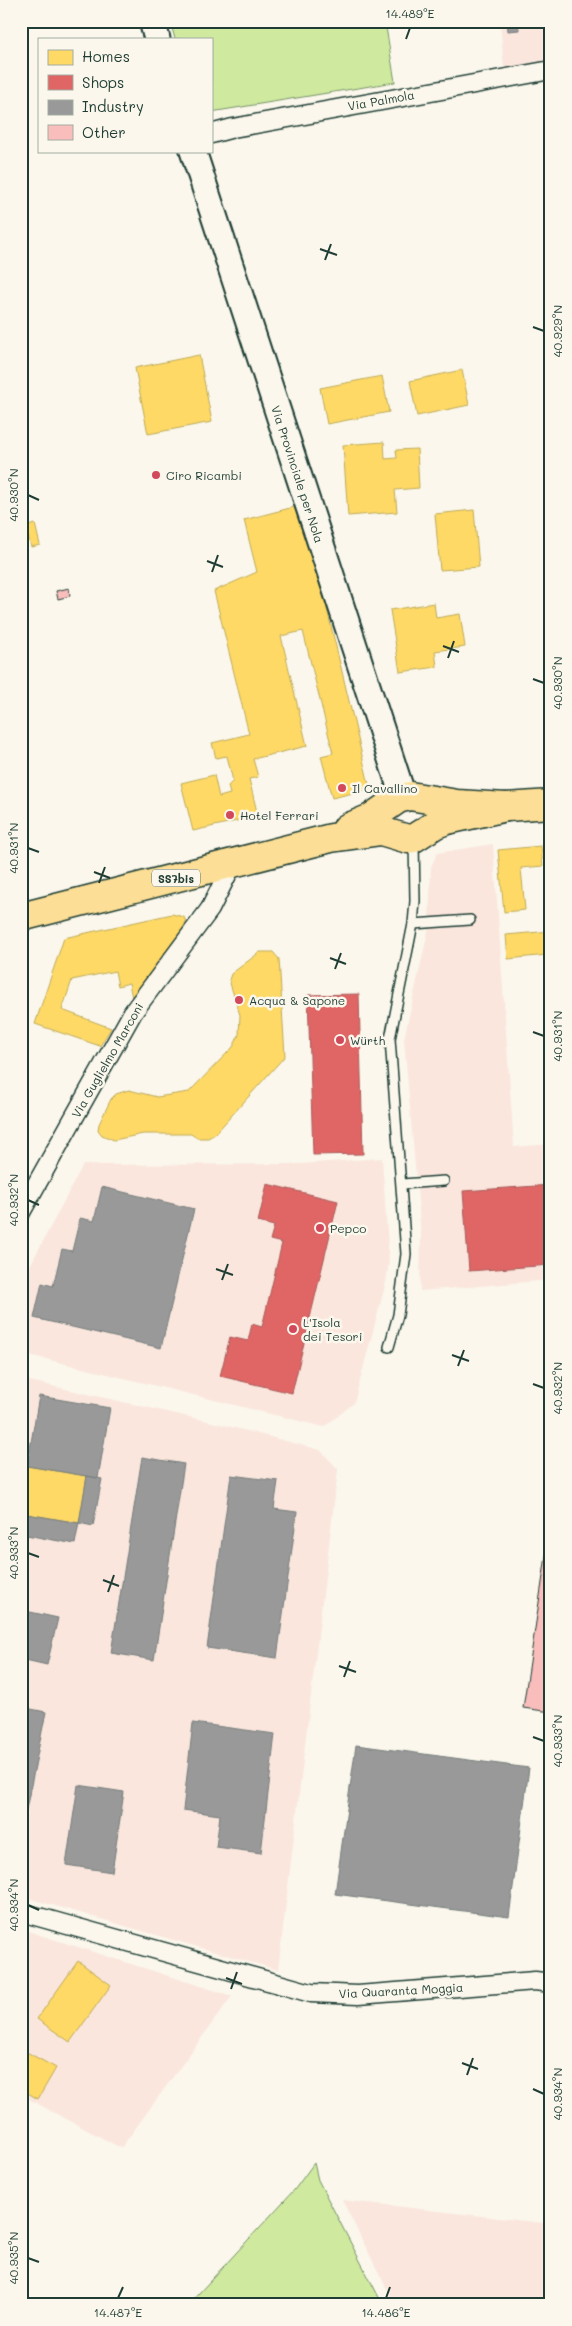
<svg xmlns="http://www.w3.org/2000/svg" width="572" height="2326" font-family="Mali,sans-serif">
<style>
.built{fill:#fae6dd}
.green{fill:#cfe99f;stroke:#77936a}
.homes{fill:#ffd966;stroke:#bcaa57}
.shops{fill:#e06666;stroke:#a65a57}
.industry{fill:#999;stroke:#747d7b}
.building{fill:#f9bdbb;stroke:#1f3d34}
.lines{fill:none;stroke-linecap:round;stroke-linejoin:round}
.lane-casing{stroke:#1f3d34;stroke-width:12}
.street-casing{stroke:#1f3d34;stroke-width:21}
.secondary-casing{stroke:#1f3d34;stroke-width:29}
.primary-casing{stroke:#1f3d34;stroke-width:31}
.lane{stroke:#fbf7ec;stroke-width:9}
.street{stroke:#fbf7ec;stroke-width:18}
.secondary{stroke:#fbf7ec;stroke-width:25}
.primary{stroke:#fcde96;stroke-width:28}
.ticks{fill:none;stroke:#1f3d34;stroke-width:2}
.poi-dot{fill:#d1495b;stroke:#fbf7ec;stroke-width:2}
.labels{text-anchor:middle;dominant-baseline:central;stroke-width:5;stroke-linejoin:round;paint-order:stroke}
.shield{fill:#fbf7ec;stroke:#61756b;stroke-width:1}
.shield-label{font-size:11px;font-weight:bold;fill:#1f3d34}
.street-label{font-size:12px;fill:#1f3d34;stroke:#fbf7ec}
.poi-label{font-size:12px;fill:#1f3d34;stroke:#fbf7ec;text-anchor:start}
.neatline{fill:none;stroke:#1f3d34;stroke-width:2}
.ticks-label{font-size:12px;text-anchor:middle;fill:#1f3d34}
</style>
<rect width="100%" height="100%" fill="#fbf7ec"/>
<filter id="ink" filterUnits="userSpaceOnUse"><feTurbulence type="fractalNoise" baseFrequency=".02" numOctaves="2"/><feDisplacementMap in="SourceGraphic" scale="10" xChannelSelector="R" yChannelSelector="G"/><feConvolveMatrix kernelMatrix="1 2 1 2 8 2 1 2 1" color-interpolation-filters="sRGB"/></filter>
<g filter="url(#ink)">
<g class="built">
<path d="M500,21H551V60L504,68Z"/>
<path d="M493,844L514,1147L551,1144V1280L420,1291L421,1235L404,1039L429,927L431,867L437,853Z"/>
<path d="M382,1158L389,1261L386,1282L354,1403L324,1427L21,1353V1283L83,1165L301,1164Z"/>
<path d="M21,1379L216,1423L320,1450L338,1469L278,1970L21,1896Z"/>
<path d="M21,1929L232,1996L121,2148L21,2095Z"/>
<path d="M342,2200L551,2224V2305H395Z"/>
</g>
<g class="green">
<path d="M170,21H385L395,82L211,112V39H175Z"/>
<path d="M314,2163L318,2180L383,2305H188L295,2189Z"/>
</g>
<g class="homes">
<path d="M199,355L212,422L148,434L135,368Z"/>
<path d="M462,370L469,405L417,416L410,381Z"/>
<path d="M382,376L389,412L327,424L320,388Z"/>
<path d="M384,442L385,459L397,458L396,450L417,449L419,488L395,490L397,512L348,516L343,445Z"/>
<path d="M294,507L321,584L370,789L332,798L321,756L333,753L303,631L281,636L307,746L253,759L258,777L249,779L258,816L193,831L181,783L214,775L219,797L230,794L228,786L233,781L227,756L216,758L212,743L249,734L214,591L257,572L244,520Z"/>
<path d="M474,510L479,567L440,570L435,514Z"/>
<path d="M35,524L40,545L31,547L28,536L21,538V528Z"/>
<path d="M434,603L436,618L460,614L465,647L435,651L437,667L400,672L390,610Z"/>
<path d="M541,846L543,866L521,868L525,910L504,912L498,850Z"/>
<path d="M172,914L184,917L186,922L183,928L132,998L129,983L118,986L115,971L72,980L62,1010L111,1028L100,1046L35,1024L64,938Z"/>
<path d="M551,931V972L547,955L508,959L506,935Z"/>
<path d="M260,952H273L279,959L285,1056L215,1134L208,1138H197L191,1134H143L114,1140L102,1135L98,1130L99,1124L111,1099L116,1094L129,1090L157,1097L189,1092L233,1047L239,1035L240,1015L229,980L231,974Z"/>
<path d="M21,1465L87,1476L79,1523L21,1513Z"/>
<path d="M78,1961L111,1985L70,2042L37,2019Z"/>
<path d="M21,2049L56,2068L38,2099L21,2089Z"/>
</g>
<g class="shops">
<path d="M359,994L363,1154L313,1155L308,995Z"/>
<path d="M267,1184L338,1201L292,1393L220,1376L230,1337L248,1341L252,1324L262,1327L282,1243L270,1240L274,1226L258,1222Z"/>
<path d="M551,1185V1265L469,1271L463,1191Z"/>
</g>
<g class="industry">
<path d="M507,21H518L519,30L508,31Z"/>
<path d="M102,1187L194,1209L161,1348L34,1318L42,1283L53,1286L62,1249L72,1251L80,1218L94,1221Z"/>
<path d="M39,1396L110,1408L98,1478L27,1466Z"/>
<path d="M142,1457L184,1464L154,1660L111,1653Z"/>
<path d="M231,1475L278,1481L274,1509L297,1512L277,1658L207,1648Z"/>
<path d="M87,1476L102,1479L93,1526L79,1523Z"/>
<path d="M21,1513L79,1523L75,1544L21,1534Z"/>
<path d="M21,1610L58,1618L47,1665L21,1659Z"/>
<path d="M21,1707L46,1712L21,1834Z"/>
<path d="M193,1723L275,1734L261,1853L216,1847L220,1815L183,1810Z"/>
<path d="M356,1745L529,1768L509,1917L335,1894Z"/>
<path d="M78,1785L124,1792L112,1872L66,1865Z"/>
</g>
<g class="building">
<path d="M69,588L70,596L58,599L56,591Z"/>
<path d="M551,1523V1712L523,1708Z"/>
</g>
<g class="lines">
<g class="lane-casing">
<g id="lane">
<path d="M413,924L470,920"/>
<path d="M402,1184L444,1181"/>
<path d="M389,1347L398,1315L406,1254L390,1039L413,924L415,901L414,840"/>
</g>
</g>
<g class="street-casing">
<g id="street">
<path d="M211,134L233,128L551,70"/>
<path d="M21,1212L133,1012L210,909L233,863"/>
<path d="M21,1912L311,1993L358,1995L535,1981L551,1983"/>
</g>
</g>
<g class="secondary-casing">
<g id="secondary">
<path d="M152,21L157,39"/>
<path d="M193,151L403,796"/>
</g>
</g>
<g class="primary-casing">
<g id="primary">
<path d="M347,828L371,818L398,799L410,796L457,804L506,807L551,804"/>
<path d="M21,917L331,838L381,831L408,839L414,838L436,824L447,820L506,807"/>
</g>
</g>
<use href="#lane" class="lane"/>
<use href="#street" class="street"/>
<use href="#secondary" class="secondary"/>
<use href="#primary" class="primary"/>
</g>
</g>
<path class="ticks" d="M406,39L410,28M320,249L337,255M325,260L331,244M533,327L544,331M28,495L39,500M207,561L223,567M212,572L218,555M443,646L459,652M448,658L454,641M533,679L544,683M28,848L39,852M94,872L110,878M99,883L105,867M330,958L346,964M335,969L341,953M533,1032L544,1036M28,1200L39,1205M216,1269L233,1275M222,1280L228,1264M452,1355L469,1361M458,1366L464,1350M533,1384L544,1388M28,1553L39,1557M103,1580L119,1586M108,1592L114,1575M339,1666L356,1672M344,1677L350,1661M533,1737L544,1741M28,1905L39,1910M226,1978L242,1984M231,1989L237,1972M462,2063L478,2069M467,2075L473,2058M533,2089L544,2094M28,2258L39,2262M118,2298L123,2287M386,2298L390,2287"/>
<g class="poi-dot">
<circle cx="156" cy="475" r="5"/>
<circle cx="342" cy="788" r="5"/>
<circle cx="230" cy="815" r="5"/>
<circle cx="239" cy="1000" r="5"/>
<circle cx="340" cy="1040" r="5"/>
<circle cx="320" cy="1228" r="5"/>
<circle cx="293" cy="1329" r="5"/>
</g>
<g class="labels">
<rect class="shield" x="152" y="869.5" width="48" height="17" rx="4"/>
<g class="shield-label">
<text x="176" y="878">SS7bis</text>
</g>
<g class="street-label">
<text transform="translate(381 100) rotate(-10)">Via Palmola</text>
<text transform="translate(298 474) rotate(72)">Via Provinciale per Nola</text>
<text transform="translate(107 1060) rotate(-60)">Via Guglielmo Marconi</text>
<text transform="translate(401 1990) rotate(-3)">Via Quaranta Moggia</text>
</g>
<g class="poi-label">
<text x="166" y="475">Ciro Ricambi</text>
<text x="352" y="788">Il Cavallino</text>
<text x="240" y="815">Hotel Ferrari</text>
<text x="249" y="1000">Acqua &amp; Sapone</text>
<text x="350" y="1040">Würth</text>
<text x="330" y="1228">Pepco</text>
<text x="303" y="1322">L'Isola<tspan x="303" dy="14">dei Tesori</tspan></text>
</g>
</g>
<rect width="572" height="2326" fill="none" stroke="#fbf7ec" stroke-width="55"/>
<rect x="38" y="38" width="175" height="115" fill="#fbf7ec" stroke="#a3ada2"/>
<rect x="48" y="50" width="25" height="15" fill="#ffd966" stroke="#a3ada2"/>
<text x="82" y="62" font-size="15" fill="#1f3d34">Homes</text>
<rect x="48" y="75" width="25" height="15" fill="#e06666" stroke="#a3ada2"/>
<text x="82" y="88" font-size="15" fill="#1f3d34">Shops</text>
<rect x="48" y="100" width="25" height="15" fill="#999999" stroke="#a3ada2"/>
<text x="82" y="112" font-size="15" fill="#1f3d34">Industry</text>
<rect x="48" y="125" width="25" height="15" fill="#f9bdbb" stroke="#a3ada2"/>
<text x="82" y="138" font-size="15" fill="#1f3d34">Other</text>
<rect x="28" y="28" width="516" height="2270" class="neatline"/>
<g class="ticks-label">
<text x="410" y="18">14.489°E</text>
<text transform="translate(558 331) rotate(-90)" y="4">40.929°N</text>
<text transform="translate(14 495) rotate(-90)" y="4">40.930°N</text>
<text transform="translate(558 683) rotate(-90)" y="4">40.930°N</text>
<text transform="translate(14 848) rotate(-90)" y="4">40.931°N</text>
<text transform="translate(558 1036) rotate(-90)" y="4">40.931°N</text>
<text transform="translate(14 1200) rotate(-90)" y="4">40.932°N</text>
<text transform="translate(558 1388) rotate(-90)" y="4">40.932°N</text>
<text transform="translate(14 1553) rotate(-90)" y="4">40.933°N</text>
<text transform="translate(558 1741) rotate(-90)" y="4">40.933°N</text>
<text transform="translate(14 1905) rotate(-90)" y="4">40.934°N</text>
<text transform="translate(558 2094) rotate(-90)" y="4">40.934°N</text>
<text transform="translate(14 2258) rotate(-90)" y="4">40.935°N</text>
<text x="118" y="2317">14.487°E</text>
<text x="386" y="2317">14.486°E</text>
</g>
</svg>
